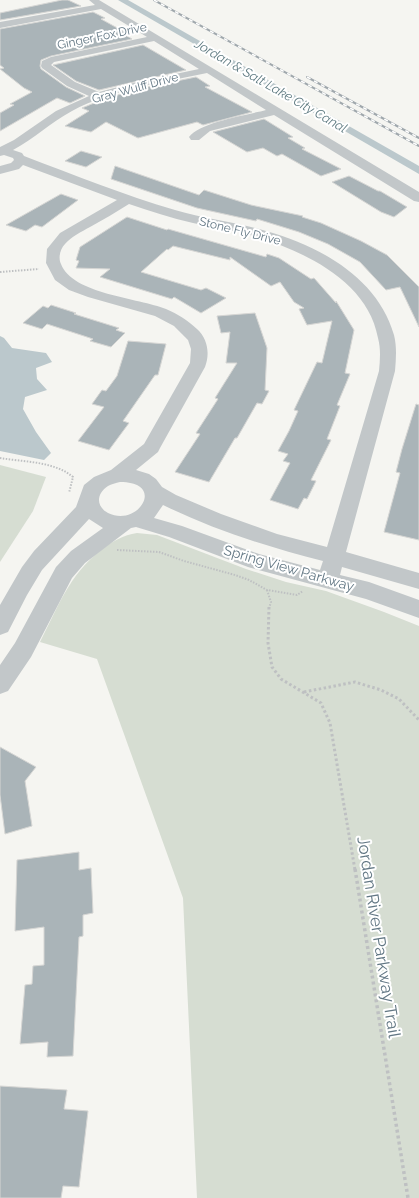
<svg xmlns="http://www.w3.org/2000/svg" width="419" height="1198" font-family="Raleway,sans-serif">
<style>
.green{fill:#d6ddd2}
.water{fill:#bbc8cc}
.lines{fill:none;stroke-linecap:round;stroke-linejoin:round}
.canal{fill:#bbc8cc;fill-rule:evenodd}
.building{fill:#aab4b8;stroke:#d6d6d4}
.path-far2{stroke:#bec0c2;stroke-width:2;stroke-dasharray:1.5 1.5;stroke-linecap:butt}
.path-far1{stroke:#bec0c2;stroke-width:3;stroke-dasharray:2.5 2.5;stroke-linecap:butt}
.path{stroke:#bec0c2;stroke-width:3.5;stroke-dasharray:3 3;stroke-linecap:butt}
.minor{fill:#c2c7c9;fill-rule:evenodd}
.rail-casing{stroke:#a0a8ad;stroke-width:2}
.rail{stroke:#fff;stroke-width:1.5;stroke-dasharray:4;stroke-linecap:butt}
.labels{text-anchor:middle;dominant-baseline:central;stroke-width:4;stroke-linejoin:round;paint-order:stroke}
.far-street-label{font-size:12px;fill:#627784;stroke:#fff}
.far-water-label{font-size:13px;font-style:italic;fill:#5e7a81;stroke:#fff}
.street-label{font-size:14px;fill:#627784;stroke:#fff}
.near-street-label{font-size:17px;fill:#627784;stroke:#fff}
</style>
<rect width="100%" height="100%" fill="#f5f5f1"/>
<g class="green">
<path d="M0,465L46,477L33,511L0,562Z"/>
<path d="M137,533L157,535L246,569L286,582L326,591L384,612L419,626V1198H197L183,898L97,659L40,642C58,607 69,575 101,550C113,541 123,535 137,533Z"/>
</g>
<path class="water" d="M0,336L4,338L12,348L46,353L52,362L36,368L37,379L47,390L25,397L23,409L36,432L51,453L44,460L0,451Z"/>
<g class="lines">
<path class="canal" d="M118,0H128L419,166V174Z"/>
</g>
<g class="building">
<path d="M62,0H68L81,6L0,20V13Z"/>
<path d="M93,12L105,18L101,19L130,35L127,36L132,39L51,56L41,60L40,66L41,69L66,87L85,96L70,103L57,98L0,131V113L14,105L10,104L32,92L24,88L0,69L4,68L0,65V29Z"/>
<path d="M143,45L186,70L99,90L76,81L53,65Z"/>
<path d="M196,77L210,86L205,87L252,112L203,125L197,122L138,138L106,122L91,132L65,126L89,111L82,108L104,99L138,89Z"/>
<path d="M264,119L293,137L288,138L305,148L302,149L341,169L321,176L282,154L277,156L263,148L247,152L213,132Z"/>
<path d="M81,151L102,157L86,167L65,161Z"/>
<path d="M115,166L199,195L204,190L251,205L303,216L302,217L321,223L361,241L387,255L419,287V327L400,287L386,290L360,262L328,244L299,232L257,219L256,221L197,208L111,179Z"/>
<path d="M349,176L378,191H380L407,207L394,217L381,212L332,182Z"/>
<path d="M61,194L78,200L42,227L35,225L26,231L6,225Z"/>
<path d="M127,217L167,230L168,229L266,257L267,254L279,258L311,279L314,278L336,303V301L354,330L345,373L350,374L337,405L340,406L327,439L331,440L311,480L316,481L307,499L304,498L298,509L270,500L290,463L283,461L288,454L278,451L289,431L298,411L294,410L317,362L322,363L332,321L307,325L299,309L304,308L294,302L280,282L271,286L230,257V260L173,246L168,250L167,249L141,272L201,290L206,288L226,298L201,313L174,297L172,299L100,277L110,269L76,268L79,261L76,260L80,247Z"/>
<path d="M51,305L76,313L74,314L119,328L116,330L125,333L111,347L90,341L93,339L84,336L47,324L42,329L23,323L43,306L48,308Z"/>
<path d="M255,313L267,348L265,390L269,391L262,404L257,403L237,438H235L209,482L175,472L200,434L196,433L218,399L215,398L237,363H226L230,332L221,333L217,316Z"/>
<path d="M128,341L166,344L158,375H155L123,421L129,423L109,450L78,441L104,407L92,404L102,390L106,391L117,376Z"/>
<path d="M416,404L419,405V540L384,532L400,473L396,472L402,449Z"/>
<path d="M0,747L36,767L25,781L32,826L5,834L0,795Z"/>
<path d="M79,852V870L91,868L93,913L83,915V936L79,937L73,1056L47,1057L48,1042L20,1044L25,985L32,984L33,966L44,965V927L15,931L17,860Z"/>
<path d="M0,1086L67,1090L64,1109L88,1111L79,1187L63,1186L61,1198H0Z"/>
</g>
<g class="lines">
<g class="path-far2">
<path d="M0,272L39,269"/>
<path d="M0,458C23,462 54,461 73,477L69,493"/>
<path d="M117,550L159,552L184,561L235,575L249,580L267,590L297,595L303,591"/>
<path d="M267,590L271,602L269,608"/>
</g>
<g class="path-far1">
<path d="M269,607L268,643L272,667L281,679L321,703L330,723L355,870"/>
<path d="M304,692L355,682L381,690L399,699L419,720"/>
</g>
<path class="path" d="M355,869L408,1198"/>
<path class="minor" d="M89,0H99L419,192V202L414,201L274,115L210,131L199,140H191L189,137C200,122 248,115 266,110L207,73C162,83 112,89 72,111C51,122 34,139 13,150L22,153L24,156C74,175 124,195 175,210C205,219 236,222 266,231C320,246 378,278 394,335C397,347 396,359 395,371L346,552L419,573V589L342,567L340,575L369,582L419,600V618L366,599L248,567L169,537L136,527L131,528L85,563L72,578L31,657L8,691L0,694V665L15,643L56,567L71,551L103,528L89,519L42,570L27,595L8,632L0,635V605L22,567L34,551L76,507L84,485L94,477L111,470L144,444L190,363L191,349L188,340L174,326L155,316L88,297L69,290L55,280L46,263L47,249L60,233L117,200L23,165L19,169L0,174V166L11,163L14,160L13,158L4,155L0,156V147L14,140L56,111L89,96L67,86L42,68L41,66L42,61L51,57L147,37L101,9L0,28V22L95,5ZM154,41L199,69L137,82L99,92L75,82L51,65L54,62ZM129,204C150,211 171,218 193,223C215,228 237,231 258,237C307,253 368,282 378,338C381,349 380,360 379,371L327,547L277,534L221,514L176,495L162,487L156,479L149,474L136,470L158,452L160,448L205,367C210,354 208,339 197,329C187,320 178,314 166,309C139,298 72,294 61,264C58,258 60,249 65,244C72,236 81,232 90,227C103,220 116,212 129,204ZM120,482C167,482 138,528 108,513C95,506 97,493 108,486C111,484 116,483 120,482ZM163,505C214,530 268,547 323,561L320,570L259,554L182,526L154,518Z"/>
<g class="rail-casing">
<g id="rail">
<path d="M154,0L419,146"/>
<path d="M307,77L419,138"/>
</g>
</g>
<use href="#rail" class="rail"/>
</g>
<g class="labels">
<g class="far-street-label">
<text transform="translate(102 36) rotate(-12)">Ginger Fox Drive</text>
<text transform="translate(135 88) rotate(-15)">Gray Wulff Drive</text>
<text transform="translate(240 231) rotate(14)">Stone Fly Drive</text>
</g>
<g class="far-water-label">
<text transform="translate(271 86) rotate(30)">Jordan &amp; Salt Lake City Canal</text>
</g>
<g class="street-label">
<text transform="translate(289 568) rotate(16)">Spring View Parkway</text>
</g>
<g class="near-street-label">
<text transform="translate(379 937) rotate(81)">Jordan River Parkway Trail</text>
</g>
</g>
</svg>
